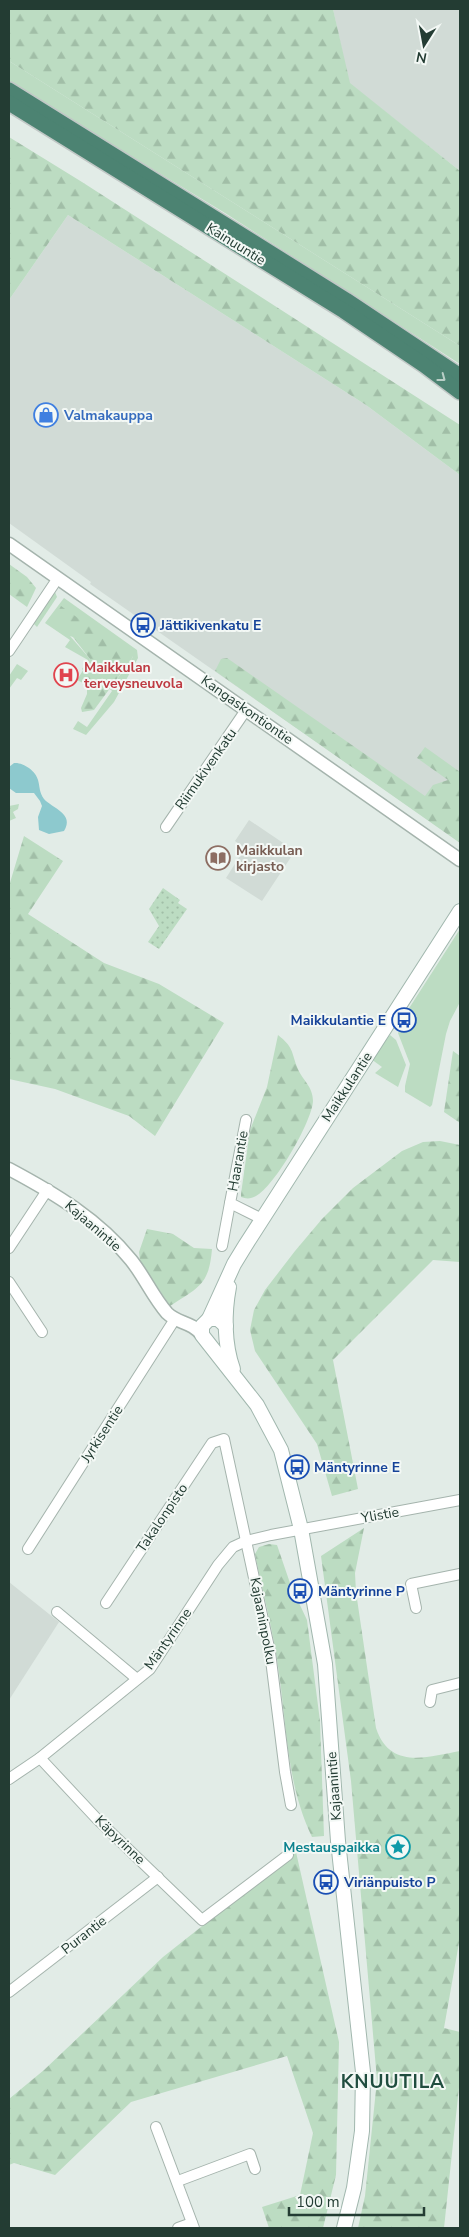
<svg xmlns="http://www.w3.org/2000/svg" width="469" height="2237" font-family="'Nunito Sans',sans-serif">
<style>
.built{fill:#d1dbd6}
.grass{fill:#bcdcc2}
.forest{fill:url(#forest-firs)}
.park{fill:url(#park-dots)}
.water{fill:#8dc9ce}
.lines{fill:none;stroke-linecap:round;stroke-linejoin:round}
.minor-casing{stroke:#a5b4ad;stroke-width:12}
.tertiary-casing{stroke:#a5b4ad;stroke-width:15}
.secondary-casing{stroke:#a1b7ae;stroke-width:16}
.trunk-casing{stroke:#c1c8c6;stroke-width:18}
.minor{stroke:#fff;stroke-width:10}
.tertiary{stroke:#fff;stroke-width:12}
.secondary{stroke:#fff;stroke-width:14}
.trunk{stroke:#4c8372;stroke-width:15}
.oneway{stroke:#b9cfc7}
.labels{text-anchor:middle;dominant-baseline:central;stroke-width:4;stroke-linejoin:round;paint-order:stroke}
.street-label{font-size:14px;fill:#233c33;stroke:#f3f8f5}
.shop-label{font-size:14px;font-weight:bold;fill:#366cbe;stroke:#f3f8f5;text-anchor:start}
.transit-label{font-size:14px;font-weight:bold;fill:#164399;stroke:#f3f8f5;text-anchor:start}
.health-label{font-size:14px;font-weight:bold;fill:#be3a42;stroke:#f3f8f5;text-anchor:start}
.education-label{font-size:14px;font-weight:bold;fill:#785e54;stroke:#f3f8f5;text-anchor:start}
.culture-label{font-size:14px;font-weight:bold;fill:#0d838f;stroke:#f3f8f5;text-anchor:end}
.district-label{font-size:19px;font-weight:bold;letter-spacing:1px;fill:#204d3f;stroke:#f3f8f5}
</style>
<defs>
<pattern id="forest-firs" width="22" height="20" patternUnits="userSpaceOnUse" patternTransform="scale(1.25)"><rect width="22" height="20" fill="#bcdcc2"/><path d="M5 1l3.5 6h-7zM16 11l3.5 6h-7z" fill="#a1bea7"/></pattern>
<pattern id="park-dots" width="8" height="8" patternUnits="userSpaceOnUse" patternTransform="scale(1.25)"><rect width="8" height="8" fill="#bcdcc2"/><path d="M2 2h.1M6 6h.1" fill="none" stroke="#a1bea7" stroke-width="1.8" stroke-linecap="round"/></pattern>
</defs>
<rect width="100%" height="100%" fill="#e2ece7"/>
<g class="built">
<path d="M333,9H460V171L349,83Z"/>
<path d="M68,215L366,405L460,475V841H458L90,584L91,582L9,523V300Z"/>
<path d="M249,820L295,851L262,901L226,878L245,848L235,841Z"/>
<path d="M9,1582L59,1622L9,1700Z"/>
</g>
<g class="grass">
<path d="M9,61L460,346V364L225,213L9,82Z"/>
<path d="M55,592L57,597L37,627L33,623Z"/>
<path d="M64,598L137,650L138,658L114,702L86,735L73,729L78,721L87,727L112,691L110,689L133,657L70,636L90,659L83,670L82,669L88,660L65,647L70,640L45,623Z"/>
<path d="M17,664L28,671L21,680L17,678L9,689V676Z"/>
<path d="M460,929V1002L450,1021L446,1034L432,1105L430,1107L405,1092V1086L410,1064L398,1033L409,1016L406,1013Z"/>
<path d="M390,1035L396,1040L406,1065L398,1087L375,1073L382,1067L371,1059Z"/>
</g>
<g class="forest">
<path d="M9,9H333L350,83L460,171V346L9,61Z"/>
<path d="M9,137L82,182L460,425V475L366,405L68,215L9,300Z"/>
<path d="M9,564L27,577L36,588L27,607L9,594Z"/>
<path d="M61,606L133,657L94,710L82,712L81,708L87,694V685L77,680L90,659L56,615Z"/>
<path d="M227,658L425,796L433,785L448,780L417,758L425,747L460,772V843L215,671L221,659Z"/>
<path d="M19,804L18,809L13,812L16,818L9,821V806Z"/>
<path d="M24,836L63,861L28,914L104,963L159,984L224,1023L155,1136L129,1116L55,1089L9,1079V886Z"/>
<path d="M278,1035C293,1047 291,1050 297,1067C302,1080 313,1086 313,1101C312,1122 274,1187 256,1196C251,1199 246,1199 241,1197V1194L250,1130L267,1087Z"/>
<path d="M453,1051L460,1056V1123L444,1112Z"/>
<path d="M440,1141L460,1145V1262L433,1260L333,1360L358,1489L332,1496L317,1444L255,1351L250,1330L254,1310L265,1290L295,1251L322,1219L353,1188L402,1151L423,1142Z"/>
<path d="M147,1229L173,1234L194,1248L212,1249C209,1285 199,1287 170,1306L140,1261L139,1252Z"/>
<path d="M364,1528L355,1573L356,1592L376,1728C390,1770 427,1757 460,1751V1937L444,2028L460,2032V2078L444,2228H358L365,2196L377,2080L351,1781L321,1556Z"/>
<path d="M269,1544L277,1545L291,1586L307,1620L320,1721L324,1836L312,1837C287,1785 287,1729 279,1673C274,1633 263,1594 255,1554L259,1547Z"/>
<path d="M296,1852L339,2042L336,2175L323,2228H269L262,2207L300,2195L313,2133L287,2056L131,2102L55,2175L14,2163L9,2165V2099L44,2070L163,1957Z"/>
</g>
<path class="park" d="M163,888L180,900L178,903L187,909L159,949L148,942L159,926L149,909Z"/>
<path class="water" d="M14,763C23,762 36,771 38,780C40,787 39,792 44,799C52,808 75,814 64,831L49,834L39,830L38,817L42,806L40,801L34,793H16L9,788V767Z"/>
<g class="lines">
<g class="minor-casing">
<g id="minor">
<path d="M9,651L58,578"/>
<path d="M166,827L246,710"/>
<path d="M246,1120L230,1203L262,1219"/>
<path d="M222,1246L230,1203"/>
<path d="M9,1248L48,1189"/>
<path d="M9,1282L42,1332"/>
<path d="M28,1549L175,1319"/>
<path d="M106,1603L212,1443L224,1439L270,1652L285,1772L291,1805"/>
<path d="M416,1608L411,1584L460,1574"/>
<path d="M57,1612L137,1679"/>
<path d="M430,1702L432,1690L460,1683"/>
<path d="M40,1758L97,1819L202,1920L288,1855"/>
<path d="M9,1779L40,1758L150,1669L218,1565L233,1547L246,1541L271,1535L460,1500"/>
<path d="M9,1992L158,1877"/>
<path d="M156,2127L194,2228"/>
<path d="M178,2181L250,2154L255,2169"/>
<path d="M178,2228L192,2223"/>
</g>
</g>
<g class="tertiary-casing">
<g id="tertiary">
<path d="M9,544L460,860"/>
<path d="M9,1169C54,1193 98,1219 131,1260C144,1276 153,1297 167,1313C178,1324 191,1321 202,1335"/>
</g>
</g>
<g class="secondary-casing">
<g id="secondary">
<path d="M229,1287C224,1313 224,1344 233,1369"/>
<path d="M209,1319L234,1264L245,1246L460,911"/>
<path d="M226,1326L218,1319H209L202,1326V1335L257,1405L281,1450L301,1529L325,1664L338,1841L363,2072L362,2131L354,2188L344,2228"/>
</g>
</g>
<g class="trunk-casing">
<g id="trunk">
<path d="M9,90L346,300L460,376"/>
<path d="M9,103L344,311L424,365L460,392"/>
</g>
</g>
<use href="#minor" class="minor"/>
<use href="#tertiary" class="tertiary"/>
<use href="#secondary" class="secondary"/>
<use href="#trunk" class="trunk"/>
</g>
<defs><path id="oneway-chevron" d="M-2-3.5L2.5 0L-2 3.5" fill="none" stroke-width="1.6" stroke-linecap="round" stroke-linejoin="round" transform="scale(1.25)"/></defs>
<use class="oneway" href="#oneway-chevron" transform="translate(442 378) rotate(37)"/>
<defs>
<g id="shop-ring" transform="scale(1.25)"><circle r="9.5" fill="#f3f8f5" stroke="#3f7fe0" stroke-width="1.5"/><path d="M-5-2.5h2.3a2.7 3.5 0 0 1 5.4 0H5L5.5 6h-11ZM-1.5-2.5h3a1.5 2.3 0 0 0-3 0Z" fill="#3f7fe0"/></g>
<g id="bus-ring" transform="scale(1.25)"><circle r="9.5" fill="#f3f8f5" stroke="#1a4fb4" stroke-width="1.5"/><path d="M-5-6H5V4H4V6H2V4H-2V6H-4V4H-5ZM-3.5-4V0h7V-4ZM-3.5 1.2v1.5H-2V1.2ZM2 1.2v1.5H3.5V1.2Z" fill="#1a4fb4"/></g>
<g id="hospital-ring" transform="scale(1.25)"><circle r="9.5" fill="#f3f8f5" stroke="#e0444e" stroke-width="1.5"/><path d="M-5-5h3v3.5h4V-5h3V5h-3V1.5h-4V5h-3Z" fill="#e0444e"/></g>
<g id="library-ring" transform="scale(1.25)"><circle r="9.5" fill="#f3f8f5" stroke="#8d6e63" stroke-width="1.5"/><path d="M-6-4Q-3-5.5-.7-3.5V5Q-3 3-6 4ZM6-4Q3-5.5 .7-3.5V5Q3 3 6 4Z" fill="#8d6e63"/></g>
<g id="sight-ring" transform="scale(1.25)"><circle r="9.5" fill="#f3f8f5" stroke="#0f9aa8" stroke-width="1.5"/><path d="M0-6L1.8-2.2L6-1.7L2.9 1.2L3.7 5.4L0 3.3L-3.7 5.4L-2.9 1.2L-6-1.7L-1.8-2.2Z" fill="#0f9aa8"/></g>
</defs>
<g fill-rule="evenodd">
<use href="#shop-ring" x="46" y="415"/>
<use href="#bus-ring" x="143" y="625"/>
<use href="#hospital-ring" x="66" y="675"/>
<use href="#library-ring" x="218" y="858"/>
<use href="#bus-ring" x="404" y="1020"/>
<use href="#bus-ring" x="297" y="1467"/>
<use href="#bus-ring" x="300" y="1591"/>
<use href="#sight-ring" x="398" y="1847"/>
<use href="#bus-ring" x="326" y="1882"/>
</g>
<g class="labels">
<g class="street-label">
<text transform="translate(236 244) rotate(32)">Kainuuntie</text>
<text transform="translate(247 710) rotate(35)">Kangaskontiontie</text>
<text transform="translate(206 769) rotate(-55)">Riimukivenkatu</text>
<text transform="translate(347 1087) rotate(-57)">Maikkulantie</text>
<text transform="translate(238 1161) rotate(-80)">Haarantie</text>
<text transform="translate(93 1226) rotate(41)">Kajaanintie</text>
<text transform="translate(102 1434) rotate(-57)">Jyrkisentie</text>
<text transform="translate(380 1515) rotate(-10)">Ylistie</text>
<text transform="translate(162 1518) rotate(-56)">Takalonpisto</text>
<text transform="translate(263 1621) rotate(79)">Kajaaninpolku</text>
<text transform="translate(168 1639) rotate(-55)">Mäntyrinne</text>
<text transform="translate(334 1786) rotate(-94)">Kajaanintie</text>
<text transform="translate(120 1840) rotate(44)">Käpyrinne</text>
<text transform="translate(84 1935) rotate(-38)">Purantie</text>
</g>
<g class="shop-label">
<text x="64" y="415">Valmakauppa</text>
</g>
<g class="transit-label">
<text x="160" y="625">Jättikivenkatu E</text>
<text x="386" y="1020" text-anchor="end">Maikkulantie E</text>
<text x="314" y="1467">Mäntyrinne E</text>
<text x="318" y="1591">Mäntyrinne P</text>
<text x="344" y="1882">Viriänpuisto P</text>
</g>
<g class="health-label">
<text x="84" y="667">Maikkulan<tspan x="84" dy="16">terveysneuvola</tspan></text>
</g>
<g class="education-label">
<text x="236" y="850">Maikkulan<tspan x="236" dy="16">kirjasto</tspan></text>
</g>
<g class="culture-label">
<text x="380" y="1847">Mestauspaikka</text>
</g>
<g class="district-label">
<text x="393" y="2082">KNUUTILA</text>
</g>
</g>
<rect width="469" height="2237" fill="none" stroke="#233c33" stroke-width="20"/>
<g transform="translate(424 45) rotate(191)" stroke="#f3f8f5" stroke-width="4" paint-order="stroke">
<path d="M0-4L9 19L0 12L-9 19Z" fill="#233c33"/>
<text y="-8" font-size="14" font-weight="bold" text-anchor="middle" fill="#233c33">N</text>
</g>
<path d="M289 2207v8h135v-8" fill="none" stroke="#233c33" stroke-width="2.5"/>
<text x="296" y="2207" font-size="15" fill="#233c33" stroke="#f3f8f5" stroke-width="4" paint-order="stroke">100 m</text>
</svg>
